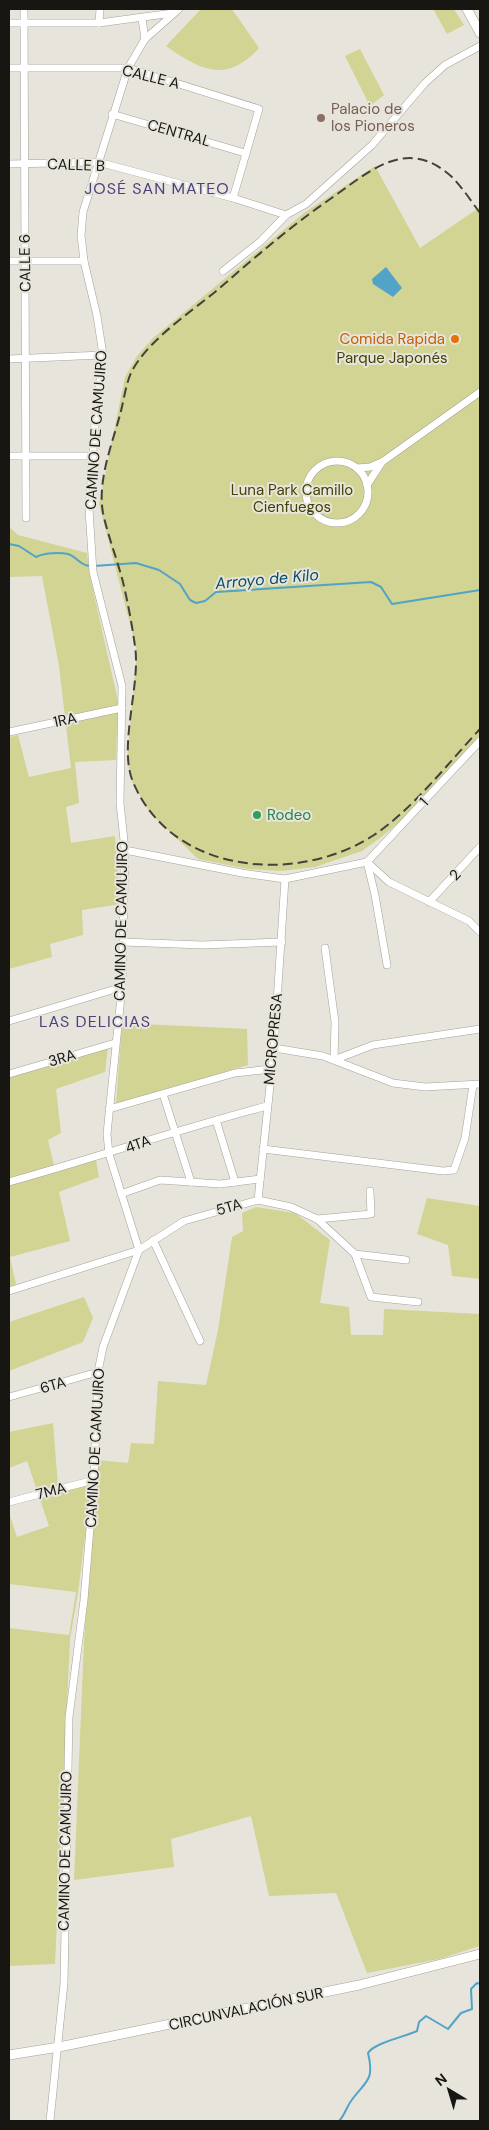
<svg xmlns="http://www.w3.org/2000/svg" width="489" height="2130" font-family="'DM Sans',sans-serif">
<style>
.green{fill:#d1d493}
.water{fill:#51a3c7}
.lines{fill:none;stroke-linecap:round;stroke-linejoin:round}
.stream{stroke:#51a3c7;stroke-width:2}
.minor-casing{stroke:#a4a299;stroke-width:8}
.major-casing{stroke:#a4a299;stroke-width:10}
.minor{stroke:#fff;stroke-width:7}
.major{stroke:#fff;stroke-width:9}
.rail{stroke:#42413c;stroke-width:2;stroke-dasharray:10 5;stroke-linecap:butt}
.education-dot{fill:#8d6e63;stroke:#e7e5db;stroke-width:2}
.food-dot{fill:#e8710a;stroke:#e7e5db;stroke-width:2}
.leisure-dot{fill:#2e9e5b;stroke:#e7e5db;stroke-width:2}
.labels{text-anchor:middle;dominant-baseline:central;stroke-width:4;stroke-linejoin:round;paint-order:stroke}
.street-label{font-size:15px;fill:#171613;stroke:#e7e5db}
.education-label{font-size:15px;fill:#785e54;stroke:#e7e5db;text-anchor:start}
.food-label{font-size:15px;fill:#c56008;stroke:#e7e5db;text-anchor:end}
.park-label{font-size:15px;fill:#414207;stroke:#e7e5db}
.leisure-label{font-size:15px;fill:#27864d;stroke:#e7e5db;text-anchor:start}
.neighbourhood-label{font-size:16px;letter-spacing:1px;fill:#4e407e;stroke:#e7e5db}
.water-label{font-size:16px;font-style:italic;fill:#064d67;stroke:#e7e5db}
</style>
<rect width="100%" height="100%" fill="#e7e5db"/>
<g class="green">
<path d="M201,9H232L259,48C226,84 200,70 166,46Z"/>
<path d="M433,9H454L464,25L447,34Z"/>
<path d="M360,49L384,95L370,106L345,56Z"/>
<path d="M375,166L420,248L480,207V735L401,821L380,838L362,851L315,867L281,871L248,869L198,859L150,813L132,782L127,760L137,651L99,504L125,377L137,356L153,338L304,213Z"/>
<path d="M9,527L18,535L87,553L90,577L118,701L116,760L75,762L79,803L66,807L71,843L115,836L121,904L82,910L83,935L50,944L52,957L9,969V737L18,735L29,777L71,768L59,666L42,576L9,577Z"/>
<path d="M122,1023L247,1029L248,1065L116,1104Z"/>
<path d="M108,1047L105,1072L56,1089L61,1133L48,1140L55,1170L96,1160L99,1177L59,1192L70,1241L10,1257L16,1284L9,1287V1076Z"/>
<path d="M427,1198L480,1206V1279L452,1276L448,1245L417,1234Z"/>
<path d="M256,1207L295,1213L330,1240L320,1303L349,1307L351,1335H383L384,1309L480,1314V1946L439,1959L367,1973L336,1893L269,1896L251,1816L171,1839L174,1867L74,1880L84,1641L98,1460L128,1463L131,1443L154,1444L158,1381L206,1385L218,1330L232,1237L243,1231L242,1213Z"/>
<path d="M84,1297L93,1318L83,1342L9,1371V1322Z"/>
<path d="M53,1423L58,1486L92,1479L78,1593L70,1639L55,1964L9,1966V1628L69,1635L76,1592L9,1584V1513L17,1537L49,1526L27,1461L9,1468V1432Z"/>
</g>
<path class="water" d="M386,267L402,288L393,297L373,284L372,279Z"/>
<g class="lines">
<g class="stream">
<path d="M9,544L19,546L36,557C44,553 59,552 68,554C76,556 80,566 90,566"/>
<path d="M94,566L136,563L159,570L180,584L190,600L196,603L205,601L216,592L371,582L381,587L392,604L480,590"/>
<path d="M339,2121C345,2115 346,2108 351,2101C365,2081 375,2082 368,2053C374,2043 404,2037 417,2031L419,2022L426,2016L448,2029L461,2013L472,2009L471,1989L477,1983L480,1984"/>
</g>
<g class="minor-casing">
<g id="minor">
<path d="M24,9L26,518"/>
<path d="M142,19L145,39"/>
<path d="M9,23H99L173,13"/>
<path d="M99,23L100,9"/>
<path d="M9,68H128L259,109L233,198"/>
<path d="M112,114L245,153"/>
<path d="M9,164L98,162L233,198L286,215"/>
<path d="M9,261H84"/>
<path d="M223,271L261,241L286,215L306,204L372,145L425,83L445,65L480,46"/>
<path d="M9,359L103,355"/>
<path d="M9,456H91"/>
<circle cx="337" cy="492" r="31"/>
<path d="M357,468L370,467L382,462L480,392"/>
<path d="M367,485L382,462"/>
<path d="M9,732L122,708"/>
<path d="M125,850L242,873L285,879L367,862"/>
<path d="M367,862L480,741"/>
<path d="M367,862L389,882L469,921L480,932"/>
<path d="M367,862L375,895L387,965"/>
<path d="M429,902L480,847"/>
<path d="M123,942L202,945L282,942"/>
<path d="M325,948L335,1022L334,1060L373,1045L480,1029"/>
<path d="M9,1021L122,987"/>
<path d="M274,1048L323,1056L393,1083L425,1087L480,1084"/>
<path d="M9,1074L115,1043"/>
<path d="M163,1094L191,1182"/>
<path d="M109,1109L235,1073L271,1069"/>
<path d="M216,1120L235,1182"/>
<path d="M263,1149L443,1171L454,1170L465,1138L473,1085"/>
<path d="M9,1182C95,1158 180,1129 267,1106"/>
<path d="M121,1194L160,1180L220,1184L260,1179"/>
<path d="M258,1200L274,1048L285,879"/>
<path d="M317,1219L371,1214L370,1191"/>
<path d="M153,1240L200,1341"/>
<path d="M355,1254L406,1260"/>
<path d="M9,1291L139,1250L184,1221L258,1200L291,1207L317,1219L355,1254L371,1297L418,1302"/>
<path d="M9,1397L98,1372"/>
<path d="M9,1502L94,1480"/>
<path d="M50,2121L64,1983L69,1717L84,1600L94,1480L98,1372L103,1347L139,1250L109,1154L107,1134L122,987L125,850L120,803L122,686L93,572L89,509L95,422L103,355L97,316L84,261L81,235L83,212L128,68L145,39L179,9"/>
</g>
</g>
<g class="major-casing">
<g id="major">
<path d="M467,9L480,33"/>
<path d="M9,2055L59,2047L359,1985L480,1954"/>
</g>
</g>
<use href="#minor" class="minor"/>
<use href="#major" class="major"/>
<path class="rail" d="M480,213C471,201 462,187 452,177C405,134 367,174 326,202C287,229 251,261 215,292C188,314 146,342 131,373C126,384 124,399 121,411C113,442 97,480 103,513C108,536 117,559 123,582C128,603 132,625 135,646C141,685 118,746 133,782C172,875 298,885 374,835C412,810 449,762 480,729"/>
</g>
<circle class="education-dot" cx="321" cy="118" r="5"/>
<circle class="food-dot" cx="455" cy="339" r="5"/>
<circle class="leisure-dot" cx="257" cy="815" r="5"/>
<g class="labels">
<g class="street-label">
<text transform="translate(151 77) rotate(14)">CALLE A</text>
<text transform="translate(179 133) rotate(16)">CENTRAL</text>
<text transform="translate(76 165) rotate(2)">CALLE B</text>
<text transform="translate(25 263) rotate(-91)">CALLE 6</text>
<text transform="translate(96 430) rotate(-86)">CAMINO DE CAMUJIRO</text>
<text transform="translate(65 720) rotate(-12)">1RA</text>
<text transform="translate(424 802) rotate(-47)">1</text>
<text transform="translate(455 875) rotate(-47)">2</text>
<text transform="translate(121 921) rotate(-89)">CAMINO DE CAMUJIRO</text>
<text transform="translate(273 1039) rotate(-85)">MICROPRESA</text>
<text transform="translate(62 1058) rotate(-17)">3RA</text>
<text transform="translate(138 1144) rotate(-19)">4TA</text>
<text transform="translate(229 1207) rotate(-16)">5TA</text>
<text transform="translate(53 1385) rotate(-16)">6TA</text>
<text transform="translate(95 1448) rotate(-87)">CAMINO DE CAMUJIRO</text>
<text transform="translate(51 1491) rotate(-15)">7MA</text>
<text transform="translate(65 1851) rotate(-89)">CAMINO DE CAMUJIRO</text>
<text transform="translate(246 2009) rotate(-12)">CIRCUNVALACIÓN SUR</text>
</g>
<g class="education-label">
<text x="331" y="109">Palacio de<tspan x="331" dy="17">los Pioneros</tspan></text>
</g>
<g class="food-label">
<text x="445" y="339">Comida Rapida</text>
</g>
<g class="park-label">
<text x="392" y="358">Parque Japonés</text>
<text x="292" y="490">Luna Park Camillo<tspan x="292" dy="17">Cienfuegos</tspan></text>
</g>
<g class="leisure-label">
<text x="267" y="815">Rodeo</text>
</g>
<g class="neighbourhood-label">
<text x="157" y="188">JOSÉ SAN MATEO</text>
<text x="95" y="1021">LAS DELICIAS</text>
</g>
<g class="water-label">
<text transform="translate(267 579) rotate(-5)">Arroyo de Kilo</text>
</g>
</g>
<rect width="489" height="2130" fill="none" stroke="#171613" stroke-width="20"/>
<g transform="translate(449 2090) rotate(322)" stroke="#e7e5db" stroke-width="4" paint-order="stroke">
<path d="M0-4L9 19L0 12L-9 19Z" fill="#171613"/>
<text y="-8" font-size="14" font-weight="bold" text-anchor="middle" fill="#171613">N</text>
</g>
</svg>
